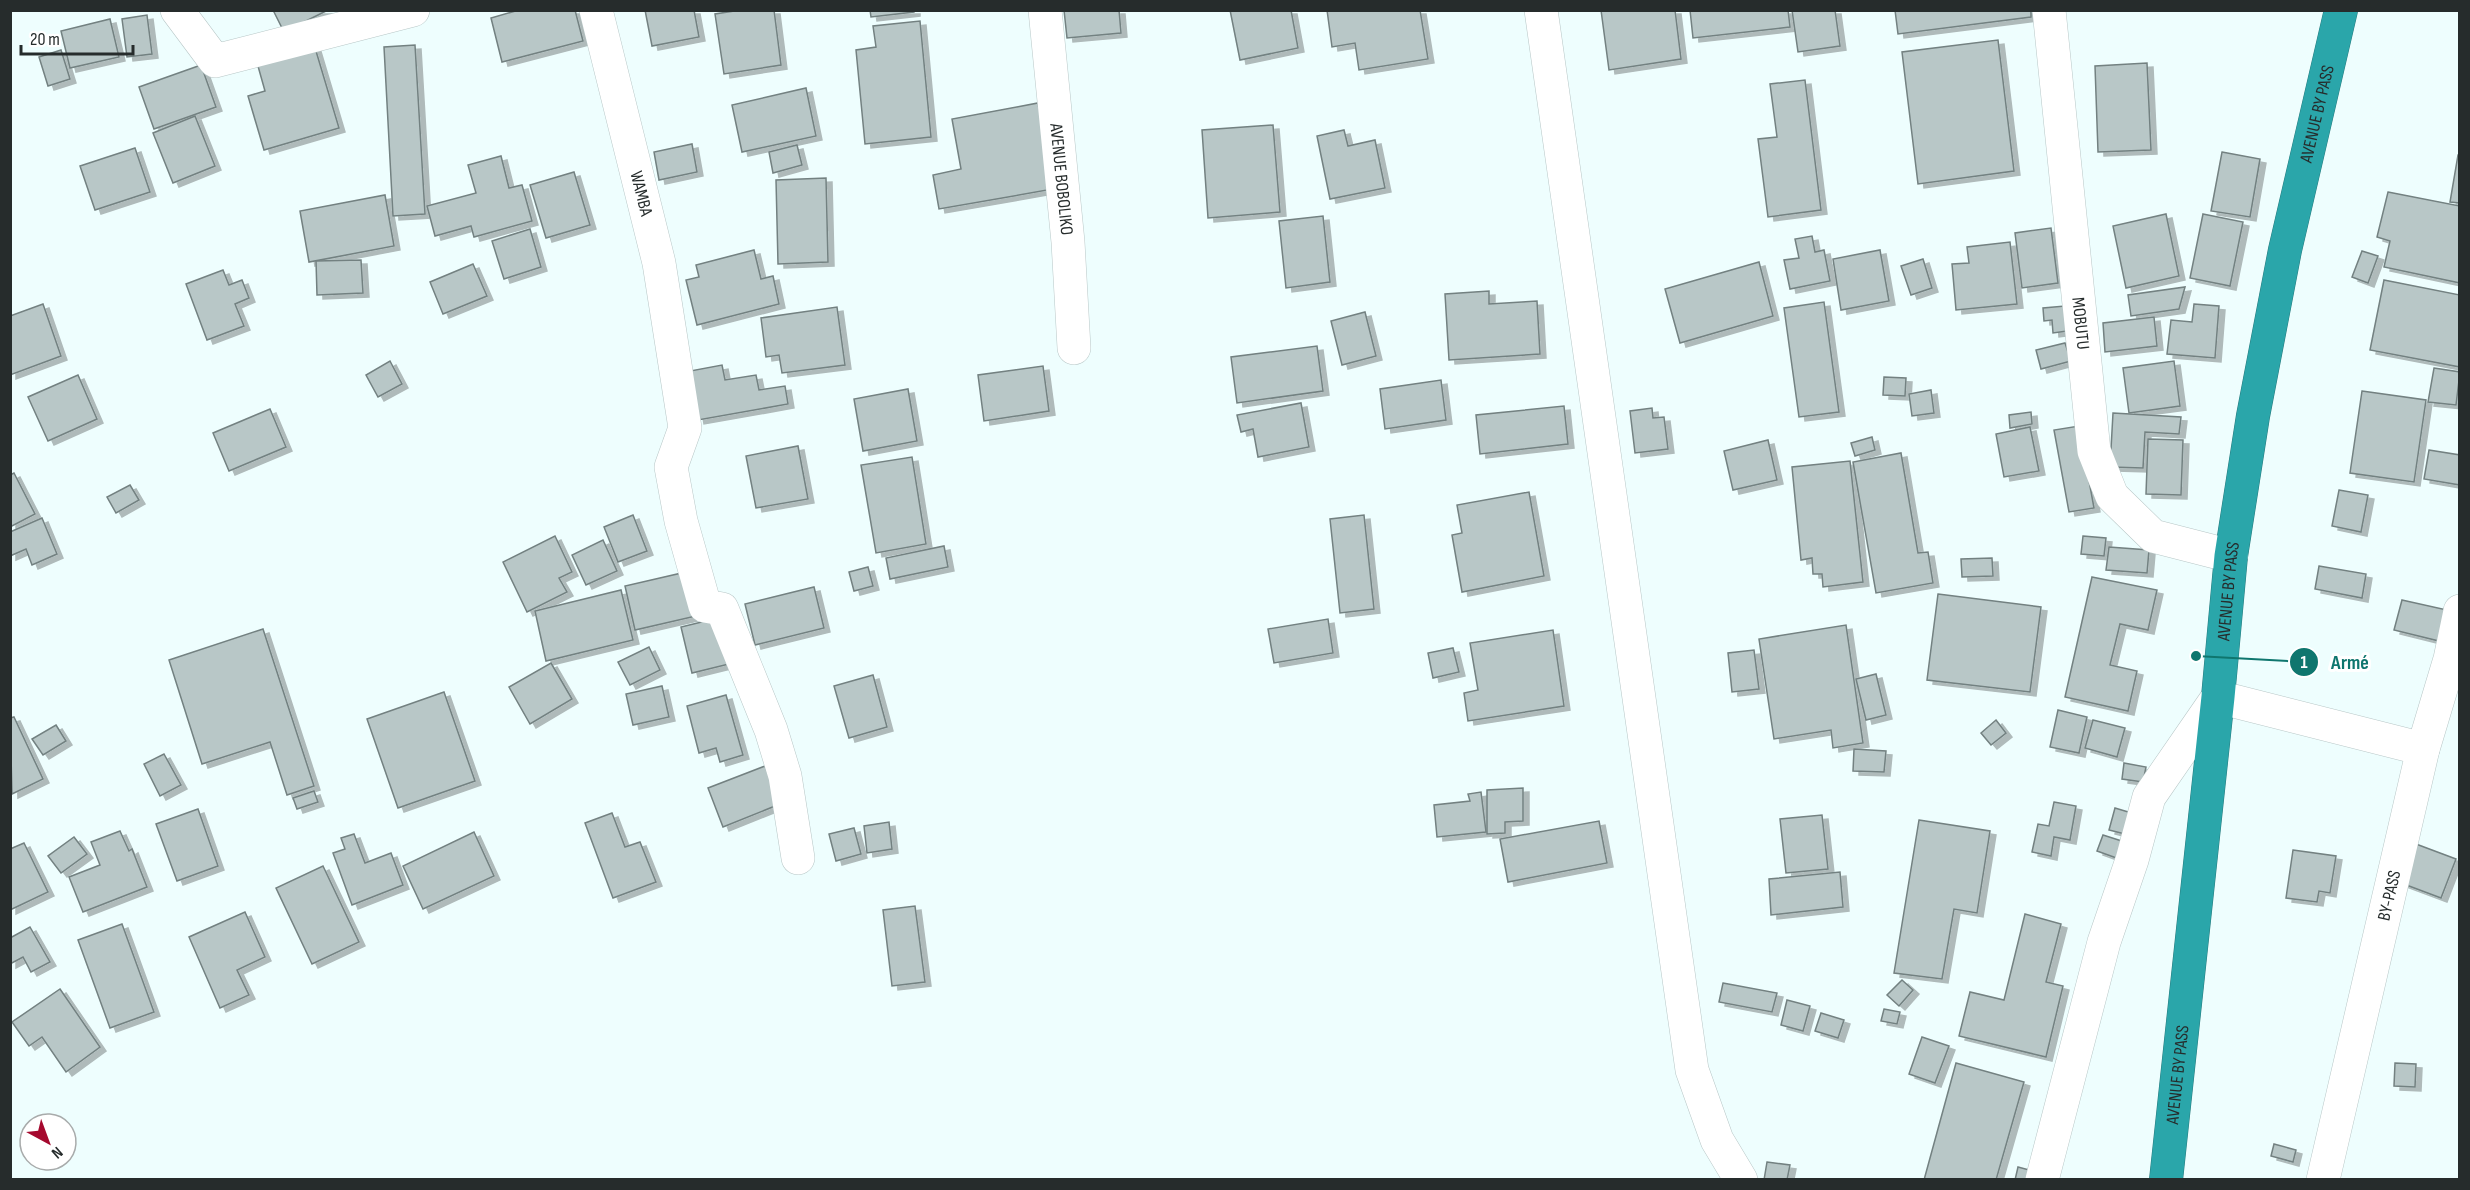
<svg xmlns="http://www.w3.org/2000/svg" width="2470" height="1190" font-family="'Sofia Sans Condensed',sans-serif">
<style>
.building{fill:#b8c7c7;stroke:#738181;stroke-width:1.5;filter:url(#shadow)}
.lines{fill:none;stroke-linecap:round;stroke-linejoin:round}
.street-casing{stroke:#b8c7c7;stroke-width:34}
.highway-casing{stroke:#297b7e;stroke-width:34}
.street{stroke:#fff;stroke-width:33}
.highway{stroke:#2aa6aa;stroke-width:33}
.labels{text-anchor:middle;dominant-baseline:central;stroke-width:6;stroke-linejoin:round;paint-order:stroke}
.street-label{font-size:18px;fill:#262c2c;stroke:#fff}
.leader{fill:none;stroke:#0f766e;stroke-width:2}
.callout-dot{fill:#0f766e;stroke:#fff;stroke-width:2}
.mark-label{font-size:18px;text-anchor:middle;font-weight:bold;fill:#fff}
.callout-label{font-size:20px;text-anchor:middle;font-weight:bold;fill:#0f766e;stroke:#fff;stroke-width:6;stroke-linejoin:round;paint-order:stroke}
</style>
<defs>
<filter id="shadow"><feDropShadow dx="6" dy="4" stdDeviation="0" flood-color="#0004"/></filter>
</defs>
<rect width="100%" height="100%" fill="#eefefe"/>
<g class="building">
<path d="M273,10H328L284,32Z"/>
<path d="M519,10H575L583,41L502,62L491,18Z"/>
<path d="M645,10H694L699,37L652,46Z"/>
<path d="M741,10H774L781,65L724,74L715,14Z"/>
<path d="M870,10H914V12L871,17Z"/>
<path d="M1064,10H1119L1121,33L1067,38Z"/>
<path d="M1230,10H1291L1298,48L1240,60Z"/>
<path d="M1327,10H1420L1428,59L1359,70L1355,43L1332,47Z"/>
<path d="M1601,10H1675L1681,59L1609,70Z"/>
<path d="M1690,10H1788L1790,27L1693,38Z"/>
<path d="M1792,10H1835L1840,46L1798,52Z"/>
<path d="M1895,10H2031V17L1898,34Z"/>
<path d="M147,15L152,54L127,57L122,19Z"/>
<path d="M110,19L119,57L70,68L61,31Z"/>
<path d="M920,21L931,137L865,144L856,50L876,47L873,26Z"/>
<path d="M1998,40L2014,171L1918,184L1902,52Z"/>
<path d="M313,41L339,128L264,150L248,96L265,91L256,59Z"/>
<path d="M415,45L425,214L393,216L384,47Z"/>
<path d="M61,50L70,79L48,86L39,57Z"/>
<path d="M2147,63L2151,150L2098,152L2095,66Z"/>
<path d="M201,65L216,107L154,129L139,87Z"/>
<path d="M1805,80L1821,210L1768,217L1758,139L1777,137L1770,84Z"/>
<path d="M806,88L816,136L742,152L732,105Z"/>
<path d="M1038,103L1053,189L939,209L933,175L961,169L952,119Z"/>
<path d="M195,116L215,166L173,183L153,133Z"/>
<path d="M1273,125L1280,212L1208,218L1202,130Z"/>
<path d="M1344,130L1348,146L1375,140L1385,188L1330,199L1317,136Z"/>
<path d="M692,144L697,172L659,180L654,152Z"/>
<path d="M797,145L802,165L773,173L769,152Z"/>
<path d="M135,148L150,192L95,210L80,166Z"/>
<path d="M2222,152L2260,159L2250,217L2211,211Z"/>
<path d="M2458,155H2460V203L2450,202Z"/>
<path d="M501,156L509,188L522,185L532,221L474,237L471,226L435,236L427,206L476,193L468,165Z"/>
<path d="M574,172L590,225L546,238L530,185Z"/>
<path d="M826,178L828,262L778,264L776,180Z"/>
<path d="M2388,192L2460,206V283L2384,267L2390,241L2377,237Z"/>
<path d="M385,195L394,246L309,262L300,211Z"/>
<path d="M2166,214L2179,276L2126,288L2113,226Z"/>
<path d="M2203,214L2243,222L2230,286L2190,278Z"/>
<path d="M1323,216L1330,282L1286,288L1279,221Z"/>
<path d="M2051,228L2058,283L2022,288L2015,233Z"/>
<path d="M530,229L541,267L504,279L492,241Z"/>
<path d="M1812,236L1815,252L1824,250L1830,281L1790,289L1784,260L1799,258L1795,239Z"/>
<path d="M2010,242L2017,304L1956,310L1952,264L1969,263L1967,247Z"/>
<path d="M754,250L761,279L773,276L779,304L697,325L686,280L699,277L696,265Z"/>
<path d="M1880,250L1889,301L1841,310L1833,259Z"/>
<path d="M2362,251L2378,256L2368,283L2352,277Z"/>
<path d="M1923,259L1932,288L1911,295L1901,266Z"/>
<path d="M361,260L363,293L317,295L316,261Z"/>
<path d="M1759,262L1773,316L1680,343L1665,289Z"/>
<path d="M473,264L487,296L443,314L430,282Z"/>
<path d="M223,270L229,285L242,280L249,298L235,304L244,326L207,340L186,284Z"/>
<path d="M2384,280L2460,295V367L2370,350Z"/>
<path d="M2185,287L2179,309L2131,316L2128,295Z"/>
<path d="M1489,291V304L1537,301L1540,354L1449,360L1445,294Z"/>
<path d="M1824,302L1839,412L1799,417L1784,308Z"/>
<path d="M43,304L61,356L10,375V316Z"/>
<path d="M2194,304L2219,306L2215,358L2167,354L2171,320L2192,322Z"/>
<path d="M2065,306L2067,331L2053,333L2052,320L2044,321L2043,308Z"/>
<path d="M837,307L845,365L782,373L779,355L766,357L761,318Z"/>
<path d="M1365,312L1376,356L1342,365L1331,321Z"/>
<path d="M2154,317L2157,346L2105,352L2103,323Z"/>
<path d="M2065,343L2071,361L2041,369L2036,350Z"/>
<path d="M1317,346L1323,391L1237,403L1231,357Z"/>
<path d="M390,361L402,384L378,397L366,375Z"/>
<path d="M2174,361L2180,406L2129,413L2123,368Z"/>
<path d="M722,365L725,380L756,375L759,390L785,386L788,404L698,420L690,371Z"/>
<path d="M1043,366L1049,411L984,421L978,375Z"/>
<path d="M2434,368L2460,372L2456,405L2428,402Z"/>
<path d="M78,375L97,419L48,441L28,397Z"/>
<path d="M1884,377L1906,378L1905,396L1883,395Z"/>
<path d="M1441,380L1446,420L1385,429L1380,389Z"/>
<path d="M908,389L917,441L863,451L854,399Z"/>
<path d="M1931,390L1934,413L1912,416L1909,394Z"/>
<path d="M2362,391L2426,400L2414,482L2350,473Z"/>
<path d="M1301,403L1309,447L1258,457L1253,429L1241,432L1237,415Z"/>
<path d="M1564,406L1568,444L1480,454L1476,415Z"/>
<path d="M1652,408L1653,418L1664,417L1668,449L1635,453L1630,411Z"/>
<path d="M270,409L286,447L229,471L213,433Z"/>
<path d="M2031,412L2032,424L2010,428L2009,415Z"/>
<path d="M2113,413L2181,417L2179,434L2145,432L2143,468L2110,467Z"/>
<path d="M2079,426L2094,508L2069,512L2054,430Z"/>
<path d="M2030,427L2039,471L2004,477L1996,434Z"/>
<path d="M1872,437L1875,450L1855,456L1851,443Z"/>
<path d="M2148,439L2183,440L2181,495L2146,494Z"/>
<path d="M1768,440L1777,480L1733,490L1724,451Z"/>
<path d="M798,446L808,499L756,508L746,456Z"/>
<path d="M2429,450L2460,455V485L2424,479Z"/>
<path d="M1901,453L1918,553L1928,552L1933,583L1876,593L1853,462Z"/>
<path d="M912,457L926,544L876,553L861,465Z"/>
<path d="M1850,461L1863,582L1823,587L1822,574H1813L1812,558L1801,560L1792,467Z"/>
<path d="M14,473L35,514L10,527V475Z"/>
<path d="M130,485L139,500L116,513L107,497Z"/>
<path d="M2339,490L2368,495L2361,532L2332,526Z"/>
<path d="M1529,492L1544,576L1462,592L1452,535L1462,533L1457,505Z"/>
<path d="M633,515L647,551L618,562L604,527Z"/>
<path d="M1364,515L1374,609L1340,613L1330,519Z"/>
<path d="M42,518L57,554L32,565L26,549L10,556V532Z"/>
<path d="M555,536L572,572L559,578L567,592L527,612L503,562Z"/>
<path d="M2083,536L2106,538L2104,556L2081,554Z"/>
<path d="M603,540L617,571L586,585L572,555Z"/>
<path d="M944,546L948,567L890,579L886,558Z"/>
<path d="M2109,547L2149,550L2147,573L2106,570Z"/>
<path d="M1992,558L1993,576L1962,577L1961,559Z"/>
<path d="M2319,566L2366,574L2362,598L2315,589Z"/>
<path d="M868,567L873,586L854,591L849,572Z"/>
<path d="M686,572L696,616L635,630L625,586Z"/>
<path d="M2092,577L2157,590L2148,630L2120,624L2110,665L2137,671L2128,711L2065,697Z"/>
<path d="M814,587L824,628L755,645L745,604Z"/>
<path d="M621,590L633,640L546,661L535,611Z"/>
<path d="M1938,594L2041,607L2030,692L1927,680Z"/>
<path d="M2402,600L2447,610L2439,641L2394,630Z"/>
<path d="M718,618L729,664L692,673L681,627Z"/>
<path d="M1328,619L1333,653L1274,663L1268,629Z"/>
<path d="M1846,625L1863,743L1833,748L1831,730L1774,739L1759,639Z"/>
<path d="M263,629L314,786L287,795L270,742L202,764L169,660Z"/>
<path d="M1553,630L1564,706L1468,721L1464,693L1478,690L1470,643Z"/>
<path d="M649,647L660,670L630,685L618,662Z"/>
<path d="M1453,648L1459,672L1433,678L1428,653Z"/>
<path d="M1754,650L1759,689L1732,692L1728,653Z"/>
<path d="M551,663L572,699L530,724L509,687Z"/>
<path d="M1876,674L1886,715L1866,720L1856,679Z"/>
<path d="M873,675L887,727L849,738L834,686Z"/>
<path d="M662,686L669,717L633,725L626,694Z"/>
<path d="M444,692L475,781L398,808L367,719Z"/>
<path d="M726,695L743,755L720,762L716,748L699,753L687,706Z"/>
<path d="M2058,710L2087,717L2079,753L2050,747Z"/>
<path d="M14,717L43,779L12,794L10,718Z"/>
<path d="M1996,720L2006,733L1991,745L1981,733Z"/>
<path d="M2093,720L2125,728L2117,757L2085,748Z"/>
<path d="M56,725L66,741L43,755L32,739Z"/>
<path d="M1854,749L1886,751L1884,772L1853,771Z"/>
<path d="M164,754L181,785L160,796L144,764Z"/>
<path d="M2124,763L2146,767L2143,782L2122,779Z"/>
<path d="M765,766L780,804L723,827L708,788Z"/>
<path d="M1523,788V821L1505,822V833L1487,834V790Z"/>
<path d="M314,791L318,802L297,809L293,798Z"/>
<path d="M1481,792L1486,832L1437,837L1434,805L1470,801L1468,794Z"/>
<path d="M2054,802L2076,806L2070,840L2054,837L2051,856L2032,852L2038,824L2049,826Z"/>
<path d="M2115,808L2135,814L2129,835L2109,830Z"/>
<path d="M198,809L218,866L177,881L156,824Z"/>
<path d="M612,813L625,847L640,842L656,882L613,898L585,823Z"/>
<path d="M1822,815L1828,869L1786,873L1780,819Z"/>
<path d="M1919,820L1990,831L1977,913L1954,909L1942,979L1894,973Z"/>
<path d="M1599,821L1607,863L1508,882L1500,839Z"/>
<path d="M889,822L892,849L867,853L864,826Z"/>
<path d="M854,828L861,854L836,861L829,834Z"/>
<path d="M120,831L129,851L132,849L147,887L83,912L69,877L100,865L91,842Z"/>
<path d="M474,832L494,876L423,909L403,866Z"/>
<path d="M354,834L365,863L391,853L403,885L352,905L333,853L345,849L341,838Z"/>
<path d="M2103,835L2128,843L2122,860L2097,851Z"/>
<path d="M74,837L87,854L61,873L48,856Z"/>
<path d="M24,843L48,892L10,910V849Z"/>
<path d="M2416,844L2456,859L2441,898L2401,883Z"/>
<path d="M2293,850L2336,856L2330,893L2319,891L2317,902L2286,898Z"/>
<path d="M323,866L359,942L312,964L276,888Z"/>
<path d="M1840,872L1843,907L1771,915L1769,879Z"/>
<path d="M915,906L925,982L892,986L883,910Z"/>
<path d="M245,912L265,957L237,970L249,995L220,1008L189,937Z"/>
<path d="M2025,914L2061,924L2046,982L2063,986L2046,1057L1959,1036L1970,992L2004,1000Z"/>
<path d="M122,924L154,1012L110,1028L78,940Z"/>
<path d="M30,927L50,962L31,972L23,957L10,964V938Z"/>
<path d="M1902,980L1913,990L1899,1006L1887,995Z"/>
<path d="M1723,983L1777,993L1772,1012L1719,1002Z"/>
<path d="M60,989L100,1047L66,1072L42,1037L29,1046L12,1022Z"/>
<path d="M1787,1000L1810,1006L1803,1031L1781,1025Z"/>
<path d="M1884,1009L1900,1012L1897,1024L1881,1021Z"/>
<path d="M1821,1013L1844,1020L1838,1038L1815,1031Z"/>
<path d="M1922,1037L1949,1046L1935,1083L1909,1074Z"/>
<path d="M1956,1063L2024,1082L1996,1180H1924Z"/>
<path d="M2395,1063L2416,1064L2415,1087L2394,1086Z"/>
<path d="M2274,1144L2296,1150L2293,1162L2271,1156Z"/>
<path d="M1767,1162L1790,1165L1787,1180H1764Z"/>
<path d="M2018,1167L2033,1171L2031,1180H2015Z"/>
</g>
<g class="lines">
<g class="street-casing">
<g id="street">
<path d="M177,10L215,61L413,10"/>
<path id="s1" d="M596,10L659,263L685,428L671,467L681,521L705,606L722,609L771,730L785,776L798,858"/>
<path id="s2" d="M1045,10L1068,242L1074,348"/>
<path d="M1541,10L1692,1070L1717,1140L1741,1180"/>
<path id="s3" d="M2049,10L2094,451L2112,496L2153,536L2231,556"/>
<path d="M2042,1180L2104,942L2132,860L2149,797L2218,697L2423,749"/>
<path id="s4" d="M2323,1180L2423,749L2450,659L2460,611"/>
</g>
</g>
<g class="highway-casing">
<g id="highway">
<path id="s5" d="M2166,1180L2218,697L2231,556L2253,416L2285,250L2341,10"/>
</g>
</g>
<use href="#street" class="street"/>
<use href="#highway" class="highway"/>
</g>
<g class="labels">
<g class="street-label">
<text stroke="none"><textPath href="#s5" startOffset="1078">AVENUE BY PASS</textPath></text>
<text stroke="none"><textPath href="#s2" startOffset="170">AVENUE BOBOLIKO</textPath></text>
<text stroke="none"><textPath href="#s1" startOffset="189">WAMBA</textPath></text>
<text stroke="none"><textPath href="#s3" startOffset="315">MOBUTU</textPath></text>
<text stroke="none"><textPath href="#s5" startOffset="592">AVENUE BY PASS</textPath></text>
<text stroke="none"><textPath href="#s4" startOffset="292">BY-PASS</textPath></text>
<text stroke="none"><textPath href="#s5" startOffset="106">AVENUE BY PASS</textPath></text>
</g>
</g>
<path class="leader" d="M2196 656L2304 662"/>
<g class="callout-dot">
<circle cx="2196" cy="656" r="6"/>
<circle cx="2304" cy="662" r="15"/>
</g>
<g class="mark-label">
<text x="2304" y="668">1</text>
</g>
<g class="callout-label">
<text x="2350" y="669">Armé</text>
</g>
<rect width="2470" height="1190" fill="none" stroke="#262c2c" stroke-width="24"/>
<g transform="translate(48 1142) rotate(139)"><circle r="28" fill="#ffffff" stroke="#a8abab" stroke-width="1.5"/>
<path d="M0-4.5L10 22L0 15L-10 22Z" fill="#a5092e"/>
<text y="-9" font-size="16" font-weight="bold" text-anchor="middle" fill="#262c2c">N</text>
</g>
<path d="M21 45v9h112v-9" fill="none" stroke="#262c2c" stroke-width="3"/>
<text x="30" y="45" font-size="18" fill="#262c2c" stroke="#ffffff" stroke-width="4.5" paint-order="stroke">20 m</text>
</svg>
